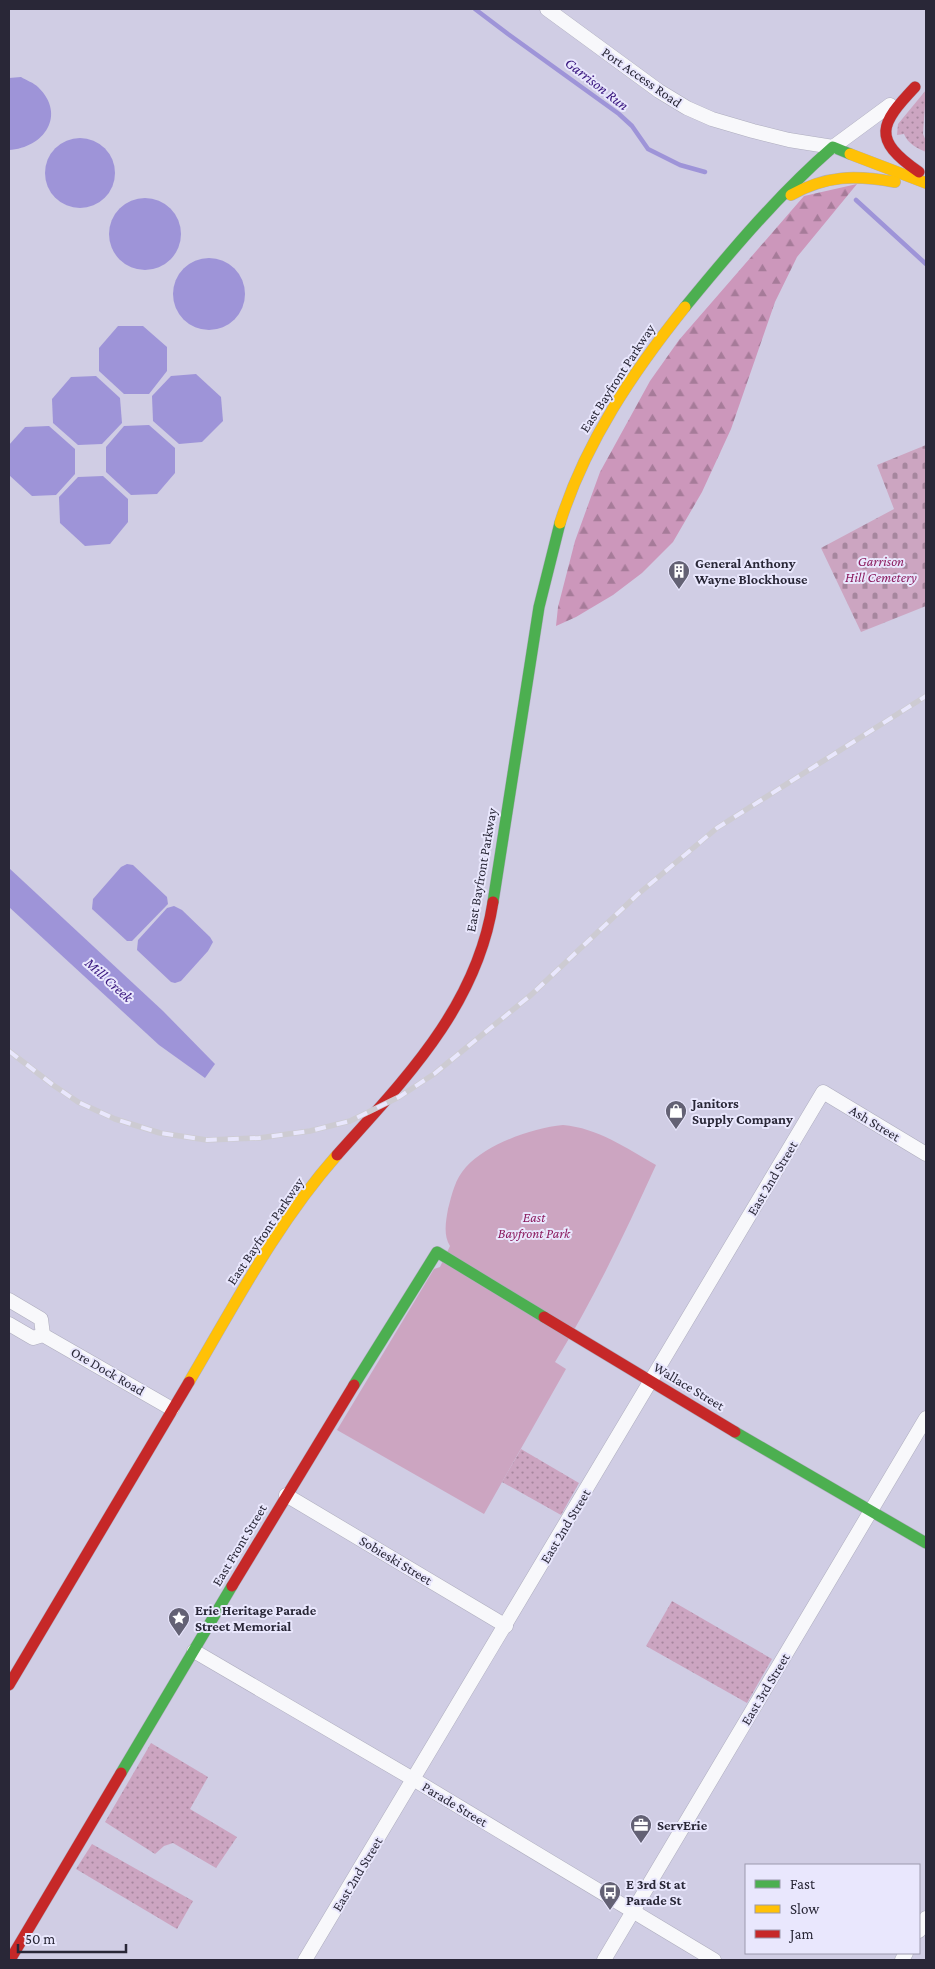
<svg xmlns="http://www.w3.org/2000/svg" width="935" height="1969" font-family="'Crimson Pro',serif">
<style>
.grass{fill:url(#grass-dots)}
.forest{fill:url(#forest-firs)}
.cemetery{fill:url(#cemetery-stones)}
.green{fill:#cca5c1}
.water{fill:#9e94d8}
.lines{fill:none;stroke-linecap:round;stroke-linejoin:round}
.stream{stroke:#9e94d8;stroke-width:4.5}
.street-casing{stroke:#aeadbe;stroke-width:15}
.fast-casing{stroke:#aeadbe;stroke-width:12}
.slow-casing{stroke:#aeadbe;stroke-width:12}
.jam-casing{stroke:#aeadbe;stroke-width:12}
.street{stroke:#f8f8fb;stroke-width:14}
.fast{stroke:#4caf50;stroke-width:11}
.slow{stroke:#ffc107;stroke-width:11}
.jam{stroke:#c62828;stroke-width:11}
.rail-casing{stroke:#cdcbd2;stroke-width:5.5}
.rail{stroke:#e9e7fd;stroke-width:4;stroke-dasharray:11;stroke-linecap:butt}
.labels{text-anchor:middle;dominant-baseline:central;stroke-width:4;stroke-linejoin:round;paint-order:stroke}
.street-label{font-size:14px;fill:#292737;stroke:#e9e7fd}
.park-label{font-size:14px;font-style:italic;fill:#8c1c5f;stroke:#e9e7fd}
.poi-label{font-size:14px;font-weight:bold;fill:#292737;stroke:#e9e7fd;text-anchor:start}
.water-label{font-size:15px;font-style:italic;fill:#38157e;stroke:#e9e7fd}
</style>
<defs>
<pattern id="grass-dots" width="8" height="8" patternUnits="userSpaceOnUse" patternTransform="scale(1.25)"><rect width="8" height="8" fill="#cca5c1"/><path d="M2 2h.1M6 6h.1" fill="none" stroke="#a6869e" stroke-width="1.8" stroke-linecap="round"/></pattern>
<pattern id="forest-firs" width="22" height="20" patternUnits="userSpaceOnUse" patternTransform="scale(1.25)"><rect width="22" height="20" fill="#cc97bb"/><path d="M5 1l3.5 6h-7zM16 11l3.5 6h-7z" fill="#a67b99"/></pattern>
<pattern id="cemetery-stones" width="16" height="16" patternUnits="userSpaceOnUse" patternTransform="scale(1.25)"><rect width="16" height="16" fill="#cca5c1"/><path d="M2 7V4a2 2 0 0 1 4 0v3zM10 15v-3a2 2 0 0 1 4 0v3z" fill="#a6869e"/></pattern>
</defs>
<rect width="100%" height="100%" fill="#d0cde4"/>
<g class="grass">
<path d="M926,90L923,134L926,141V152C917,148 908,144 904,134L897,135L898,124Z"/>
<path d="M521,1449L579,1483L561,1515L502,1482Z"/>
<path d="M672,1601L772,1659L747,1703L646,1646Z"/>
<path d="M151,1743L208,1777L190,1809L237,1837L216,1868L173,1843L164,1846L155,1854L105,1822Z"/>
<path d="M92,1844L193,1901L177,1929L76,1869Z"/>
</g>
<path class="forest" d="M857,184L797,257L775,302L731,429L702,492L673,542L642,573L613,595L576,617L556,626L558,607L575,541L600,472L650,381L679,340L804,196Z"/>
<path class="cemetery" d="M926,445V606L861,632L821,548L894,509L877,465Z"/>
<path class="green" d="M563,1125C598,1128 626,1148 656,1165C625,1233 594,1299 555,1362L566,1369L484,1514L337,1430L434,1269L440,1267L450,1246C443,1235 446,1221 448,1209C452,1194 455,1179 466,1167C487,1144 532,1128 563,1125Z"/>
<g class="water">
<path d="M21,77C26,80 34,83 38,87C67,115 44,148 9,150V78Z"/>
<circle cx="80" cy="173" r="35"/>
<circle cx="145" cy="234" r="36"/>
<circle cx="209" cy="294" r="36"/>
<path d="M143,326L167,347V371L149,394H124L99,371V348L118,326Z"/>
<path d="M196,374L221,397L223,421L202,442L179,444L153,421L152,396L171,376Z"/>
<path d="M96,376L120,398L122,423L102,444L78,445L53,423L52,399L71,377Z"/>
<path d="M149,425L175,448V473L157,494L131,495L106,472V447L124,426Z"/>
<path d="M49,426L75,449V474L56,495L32,496L9,475V445L25,427Z"/>
<path d="M103,476L128,499V522L110,544L85,546L60,523L59,497L78,477Z"/>
<path d="M127,864L133,865L167,897L168,904L132,941H127L92,909L93,899L121,867Z"/>
<path d="M9,868L163,1011L215,1064L205,1078L159,1045L9,907Z"/>
<path d="M174,906L182,910L210,937L213,942L208,951L181,981L175,983L171,982L137,950L138,940L167,908Z"/>
</g>
<g class="lines">
<g class="stream">
<path d="M475,9L508,34L619,114L632,126L648,149L680,165L705,172"/>
<path d="M856,200L926,264"/>
</g>
<g class="street-casing">
<g id="street">
<path d="M547,9L659,91L687,108L712,119L753,131L789,140L833,147L890,105"/>
<path d="M9,1300L41,1319L43,1335"/>
<path d="M9,1324L33,1338L43,1335L172,1409"/>
<path d="M286,1495L506,1626"/>
<path d="M194,1651L413,1779L714,1960"/>
<path d="M919,1931L926,1918"/>
<path d="M305,1960L823,1092L926,1154"/>
<path d="M604,1960L926,1418"/>
<path d="M902,1960L906,1953"/>
</g>
</g>
<g class="fast-casing">
<g id="fast">
<path d="M685,307C731,251 778,195 833,147L850,154"/>
<path d="M493,902L539,607L560,523"/>
<path d="M354,1385L437,1252L544,1317"/>
<path d="M735,1432L926,1543"/>
<path d="M121,1773L232,1586"/>
</g>
</g>
<g class="slow-casing">
<g id="slow">
<path d="M850,154L926,183"/>
<path d="M791,195C827,175 855,175 895,182"/>
<path d="M560,523C585,443 633,372 685,307"/>
<path d="M189,1382C235,1304 277,1223 337,1155"/>
</g>
</g>
<g class="jam-casing">
<g id="jam">
<path d="M915,87C880,124 871,139 919,172"/>
<path d="M337,1155C404,1080 477,1007 493,902"/>
<path d="M544,1317L735,1432"/>
<path d="M232,1586L354,1385"/>
<path d="M9,1685L189,1382"/>
<path d="M10,1960L121,1773"/>
</g>
</g>
<use href="#street" class="street"/>
<use href="#fast" class="fast"/>
<use href="#slow" class="slow"/>
<use href="#jam" class="jam"/>
<g class="rail-casing">
<path id="rail" d="M9,1051L53,1085L78,1102L115,1119L160,1133L207,1140L259,1138L310,1131L350,1121L399,1097L434,1074L531,995L637,895L717,828L926,696"/>
</g>
<use href="#rail" class="rail"/>
</g>
<defs>
<g id="building-pin" transform="scale(1.125)"><path d="M0 17L-7.5 6A9.5 9.5 0 1 1 7.5 6Z" fill="#636174" stroke="#e9e7fd"/><path d="M-4-6H4V6H1V3H-1V6H-4ZM-2.5-4.3h1.7v1.8h-1.7ZM.8-4.3h1.7v1.8H.8ZM-2.5-1h1.7V.8h-1.7ZM.8-1h1.7V.8H.8Z" fill="#fff"/></g>
<g id="shop-pin" transform="scale(1.125)"><path d="M0 17L-7.5 6A9.5 9.5 0 1 1 7.5 6Z" fill="#636174" stroke="#e9e7fd"/><path d="M-5-2.5h2.3a2.7 3.5 0 0 1 5.4 0H5L5.5 6h-11ZM-1.5-2.5h3a1.5 2.3 0 0 0-3 0Z" fill="#fff"/></g>
<g id="sight-pin" transform="scale(1.125)"><path d="M0 17L-7.5 6A9.5 9.5 0 1 1 7.5 6Z" fill="#636174" stroke="#e9e7fd"/><path d="M0-6L1.8-2.2L6-1.7L2.9 1.2L3.7 5.4L0 3.3L-3.7 5.4L-2.9 1.2L-6-1.7L-1.8-2.2Z" fill="#fff"/></g>
<g id="office-pin" transform="scale(1.125)"><path d="M0 17L-7.5 6A9.5 9.5 0 1 1 7.5 6Z" fill="#636174" stroke="#e9e7fd"/><path d="M-6-3h4V-5.5h4V-3h4V5H-6ZM-1-4.5V-3h2v-1.5ZM-6 0V1H6V0Z" fill="#fff"/></g>
<g id="bus-pin" transform="scale(1.125)"><path d="M0 17L-7.5 6A9.5 9.5 0 1 1 7.5 6Z" fill="#636174" stroke="#e9e7fd"/><path d="M-5-6H5V4H4V6H2V4H-2V6H-4V4H-5ZM-3.5-4V0h7V-4ZM-3.5 1.2v1.5H-2V1.2ZM2 1.2v1.5H3.5V1.2Z" fill="#fff"/></g>
</defs>
<g fill-rule="evenodd">
<use href="#building-pin" x="679" y="571"/>
<use href="#shop-pin" x="676" y="1111"/>
<use href="#sight-pin" x="179" y="1618"/>
<use href="#office-pin" x="641" y="1825"/>
<use href="#bus-pin" x="610" y="1892"/>
</g>
<g class="labels">
<g class="street-label">
<text transform="translate(642 77) rotate(35)">Port Access Road</text>
<text transform="translate(617 378) rotate(-57)">East Bayfront Parkway</text>
<text transform="translate(481 870) rotate(-80)">East Bayfront Parkway</text>
<text transform="translate(875 1123) rotate(31)">Ash Street</text>
<text transform="translate(772 1178) rotate(-59)">East 2nd Street</text>
<text transform="translate(265 1231) rotate(-56)">East Bayfront Parkway</text>
<text transform="translate(108 1371) rotate(30)">Ore Dock Road</text>
<text transform="translate(689 1386) rotate(31)">Wallace Street</text>
<text transform="translate(565 1526) rotate(-59)">East 2nd Street</text>
<text transform="translate(239 1545) rotate(-59)">East Front Street</text>
<text transform="translate(396 1560) rotate(31)">Sobieski Street</text>
<text transform="translate(765 1689) rotate(-59)">East 3rd Street</text>
<text transform="translate(455 1804) rotate(31)">Parade Street</text>
<text transform="translate(357 1874) rotate(-59)">East 2nd Street</text>
</g>
<g class="park-label">
<text x="881" y="561">Garrison<tspan x="881" dy="16">Hill Cemetery</tspan></text>
<text x="534" y="1217">East<tspan x="534" dy="16">Bayfront Park</tspan></text>
</g>
<g class="poi-label">
<text x="695" y="563">General Anthony<tspan x="695" dy="16">Wayne Blockhouse</tspan></text>
<text x="692" y="1103">Janitors<tspan x="692" dy="16">Supply Company</tspan></text>
<text x="195" y="1610">Erie Heritage Parade<tspan x="195" dy="16">Street Memorial</tspan></text>
<text x="657" y="1825">ServErie</text>
<text x="626" y="1884">E 3rd St at<tspan x="626" dy="16">Parade St</tspan></text>
</g>
<g class="water-label">
<text transform="translate(597 84) rotate(38)">Garrison Run</text>
<text transform="translate(109 980) rotate(42)">Mill Creek</text>
</g>
</g>
<rect width="935" height="1969" fill="none" stroke="#292737" stroke-width="20"/>
<rect x="745" y="1864" width="175" height="90" fill="#e9e7fd" stroke="#9c9aae"/>
<rect x="755" y="1880" width="25" height="8" fill="#4caf50" stroke="#9c9aae"/>
<text x="790" y="1889" font-size="15" fill="#292737">Fast</text>
<rect x="755" y="1905" width="25" height="8" fill="#ffc107" stroke="#9c9aae"/>
<text x="790" y="1914" font-size="15" fill="#292737">Slow</text>
<rect x="755" y="1930" width="25" height="8" fill="#c62828" stroke="#9c9aae"/>
<text x="790" y="1939" font-size="15" fill="#292737">Jam</text>
<path d="M18 1944v8h108v-8" fill="none" stroke="#292737" stroke-width="2.5"/>
<text x="25" y="1944" font-size="15" fill="#292737" stroke="#e9e7fd" stroke-width="4" paint-order="stroke">50 m</text>
</svg>
